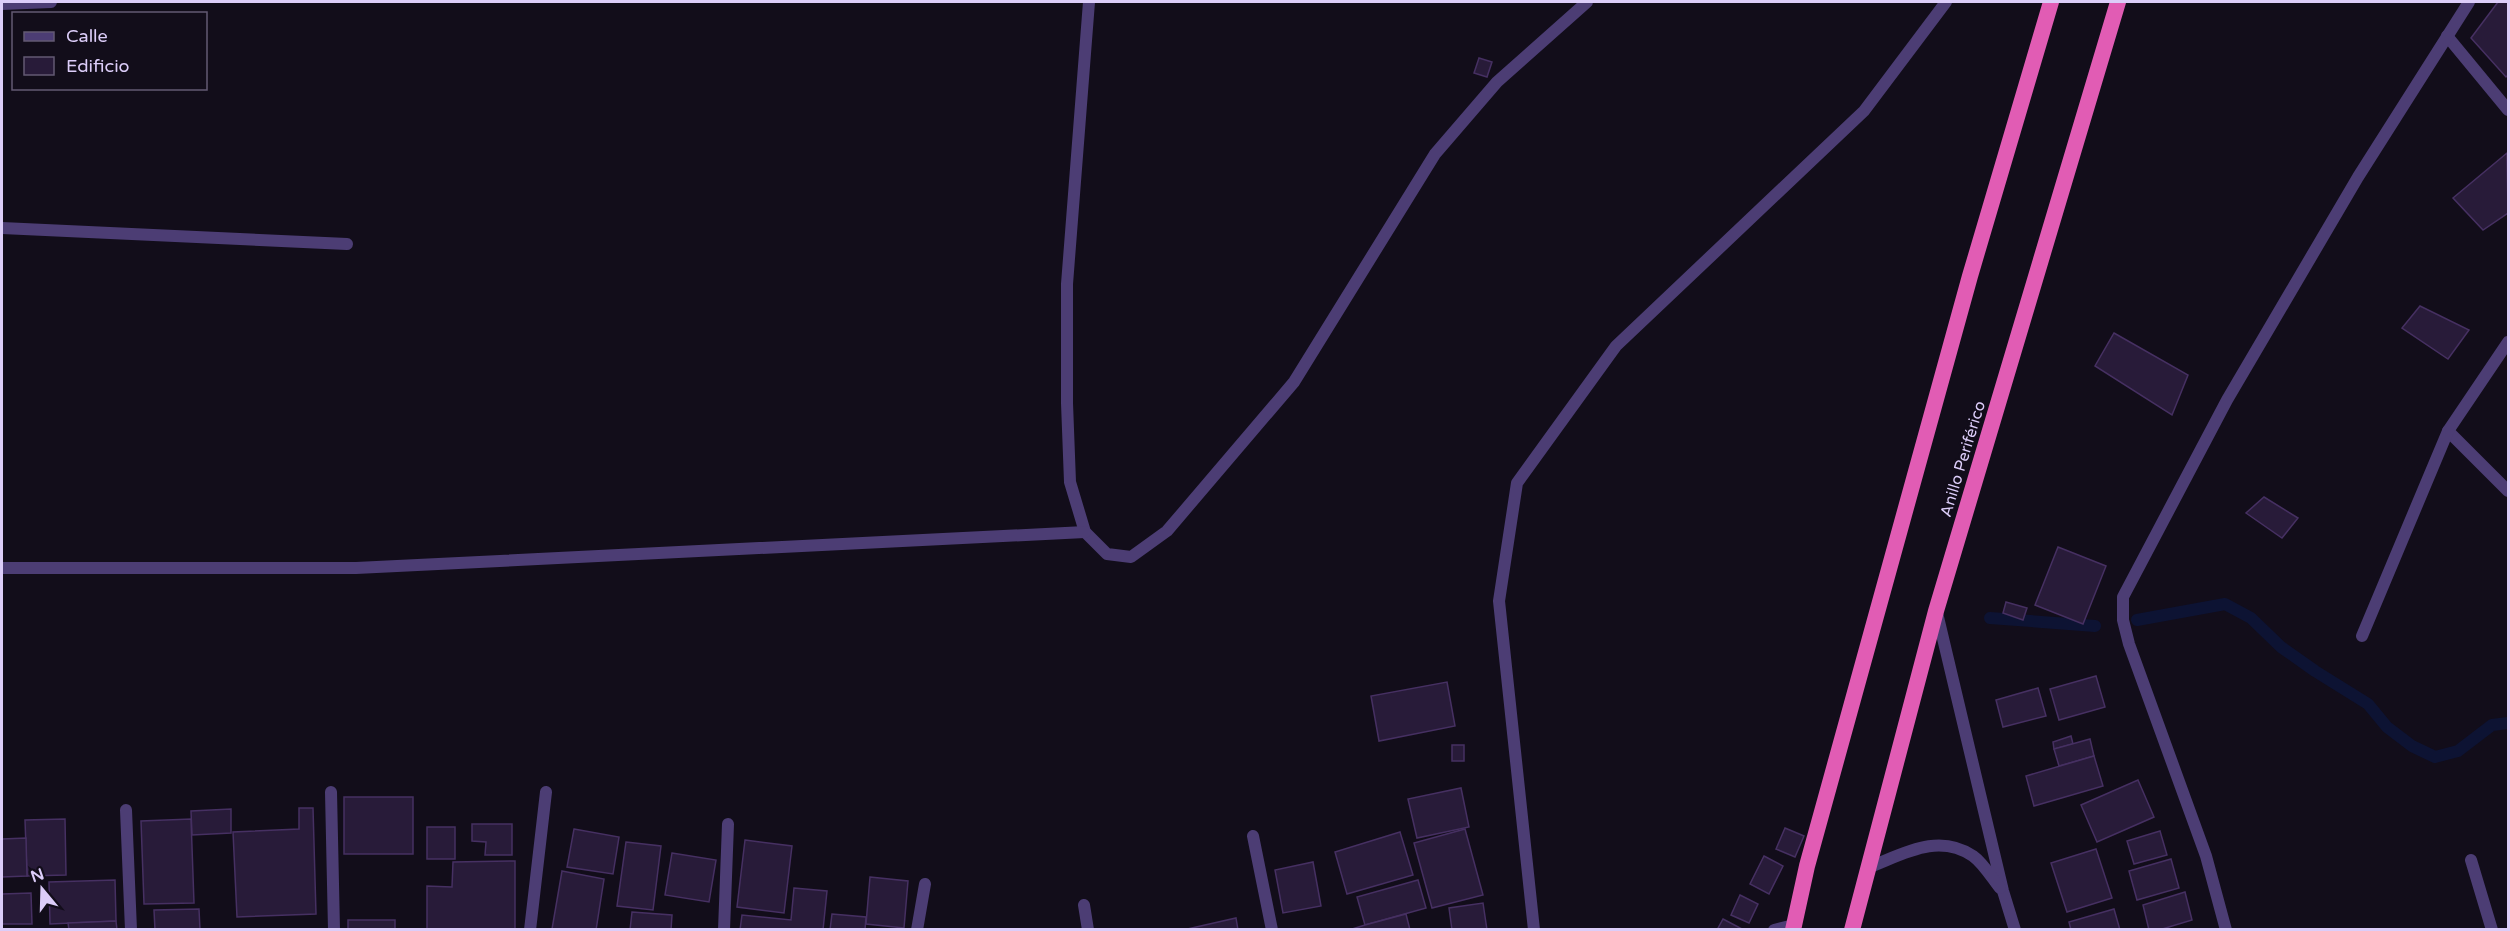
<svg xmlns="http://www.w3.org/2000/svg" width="2510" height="931" font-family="'Varela Round',sans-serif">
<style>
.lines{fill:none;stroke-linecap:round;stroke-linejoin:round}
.stream{stroke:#0d1333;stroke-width:12}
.building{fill:#281b39;stroke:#463062;stroke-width:1.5}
.minor{stroke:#4c3d74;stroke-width:12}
.trunk{stroke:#e15cb4;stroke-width:16}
.labels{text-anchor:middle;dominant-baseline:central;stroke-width:4.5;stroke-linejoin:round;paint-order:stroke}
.street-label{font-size:16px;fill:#dccdf9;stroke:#120d1a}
</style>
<rect width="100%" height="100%" fill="#120d1a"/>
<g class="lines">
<g class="stream">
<path d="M1990,618L2095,626"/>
<path d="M2137,620L2225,604L2251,618L2281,647L2315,671L2368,704L2387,727L2412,746L2435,757L2458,751L2492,725L2508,723"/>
</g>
</g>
<g class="building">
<path d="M2498,2H2508V75L2506,77L2471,38Z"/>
<path d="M1479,58L1492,62L1487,77L1474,73Z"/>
<path d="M2507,153L2508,213L2483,230L2453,198Z"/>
<path d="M2420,306L2469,330L2448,359L2402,328Z"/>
<path d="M2114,333L2188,375L2172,415L2095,366Z"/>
<path d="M2264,497L2298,518L2282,538L2246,513Z"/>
<path d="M2058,547L2106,566L2083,624L2035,605Z"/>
<path d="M2006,602L2027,608L2023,620L2003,613Z"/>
<path d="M2096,676L2105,707L2059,720L2050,689Z"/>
<path d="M1447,682L1455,726L1379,741L1371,696Z"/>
<path d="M2038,688L2046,716L2003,727L1996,700Z"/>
<path d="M2071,736L2073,744L2054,749L2053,742Z"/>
<path d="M2090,739L2094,756L2059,766L2054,749Z"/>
<rect x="1452" y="745" width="12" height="16"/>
<path d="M2094,756L2103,786L2034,806L2026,776Z"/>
<path d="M2138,780L2154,817L2097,842L2081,805Z"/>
<path d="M1461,788L1469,827L1417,838L1408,799Z"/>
<rect x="344" y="797" width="69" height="57"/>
<path d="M299,808H313L316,914L237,917L233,832L299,829Z"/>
<path d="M231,809V833L192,835L191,811Z"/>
<path d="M65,819L66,875L27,876L25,820Z"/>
<path d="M191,819L194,903L144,904L141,821Z"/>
<path d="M472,824H512V855H485L486,842L472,841Z"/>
<rect x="427" y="827" width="28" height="32"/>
<path d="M1785,828L1804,836L1795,857L1776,849Z"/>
<path d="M574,829L619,837L613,874L567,867Z"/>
<path d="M1465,829L1483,895L1432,908L1414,843Z"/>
<path d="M2160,831L2167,855L2134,864L2127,841Z"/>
<path d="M1400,832L1413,875L1347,894L1335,852Z"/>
<path d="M26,838L27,876L2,877V839Z"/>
<path d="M745,840L792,846L784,913L737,907Z"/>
<path d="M626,842L661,846L653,910L617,906Z"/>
<path d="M2096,849L2112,898L2067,912L2051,863Z"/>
<path d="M672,853L716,860L709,902L665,895Z"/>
<path d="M1764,856L1783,866L1769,894L1750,884Z"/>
<path d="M2171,859L2179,888L2137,900L2129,871Z"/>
<path d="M515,861V930H427V886L452,887L453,862Z"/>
<path d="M1313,862L1321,906L1283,913L1275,870Z"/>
<path d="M562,871L604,879L596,930L552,929Z"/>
<path d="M870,877L908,881L904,928L866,924Z"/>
<path d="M115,880L116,921L50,924L49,882Z"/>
<path d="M1418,880L1426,908L1365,925L1357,897Z"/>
<path d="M794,888L827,891L823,930H740L742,915L791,920Z"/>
<path d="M2185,892L2192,920L2159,930H2149L2143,905Z"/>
<path d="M31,893L32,924H2V894Z"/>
<path d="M1740,895L1758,904L1749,923L1731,915Z"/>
<path d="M1483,903L1487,930H1452L1449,908Z"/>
<path d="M199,909L200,930H155L154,910Z"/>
<path d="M2114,909L2120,930H2071L2069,922Z"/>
<path d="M632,912L672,915L671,930H630Z"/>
<path d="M832,914L866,917L865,930H830Z"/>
<path d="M1406,914L1410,930H1349L1365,925Z"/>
<path d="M1236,918L1238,930H1183Z"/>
<path d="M1723,919L1742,929V930H1717Z"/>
<rect x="348" y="920" width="47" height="10"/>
<path d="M116,921L117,930H69L68,923Z"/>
</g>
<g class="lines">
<g class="minor">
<path d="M1089,2L1067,284V403L1070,482L1085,532L1107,554L1131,557L1167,531L1294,382L1435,154L1497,82L1587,2"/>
<path d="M2,4L51,2"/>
<path d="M2447,36L2508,110"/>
<path d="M2,228L347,244"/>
<path d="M2448,431L2508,491"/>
<path d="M2,568H356L1085,532"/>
<path d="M1937,613L2003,891L2015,930"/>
<path d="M2362,636L2448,431L2508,342"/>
<path d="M331,792L334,930"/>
<path d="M126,810L131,930"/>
<path d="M1253,836L1272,930"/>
<path d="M2471,860L2492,930"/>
<path d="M1867,868C1902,855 1937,832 1973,856C1983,863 1992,878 2000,888"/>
<path d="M1084,905L1088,930"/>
<path d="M530,930L546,792"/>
<path d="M724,930L728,824"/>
<path d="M917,930L925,884"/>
<path d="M1534,930L1499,601L1517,483L1616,346L1864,111L1946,2"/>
<path d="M1774,930L1794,925"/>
<path d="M2226,930L2206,856L2129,644L2123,620V597L2227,400L2358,177L2469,2"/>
</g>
<g class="trunk">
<path d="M1793,930L1807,866L1970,276L2051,2"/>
<path d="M1852,930L1936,611L2118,2"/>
</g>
</g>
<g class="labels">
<g class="street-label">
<text transform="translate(1963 459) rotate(-73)">Anillo Periférico</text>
</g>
</g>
<rect width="2510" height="931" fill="none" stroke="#dccdf9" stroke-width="6"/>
<rect x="12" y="12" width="195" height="78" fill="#120d1a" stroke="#635a73" stroke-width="1.5"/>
<rect x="24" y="32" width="30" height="9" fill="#4c3d74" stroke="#635a73" stroke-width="1.5"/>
<text x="66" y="42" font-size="18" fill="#dccdf9">Calle</text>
<rect x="24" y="57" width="30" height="18" fill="#281b39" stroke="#635a73" stroke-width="1.5"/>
<text x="66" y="72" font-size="18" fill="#dccdf9">Edificio</text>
<g transform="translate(42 889) rotate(341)" stroke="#120d1a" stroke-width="4.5" paint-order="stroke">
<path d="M0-4.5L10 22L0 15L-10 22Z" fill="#dccdf9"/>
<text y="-9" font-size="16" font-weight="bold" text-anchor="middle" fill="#dccdf9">N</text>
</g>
</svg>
